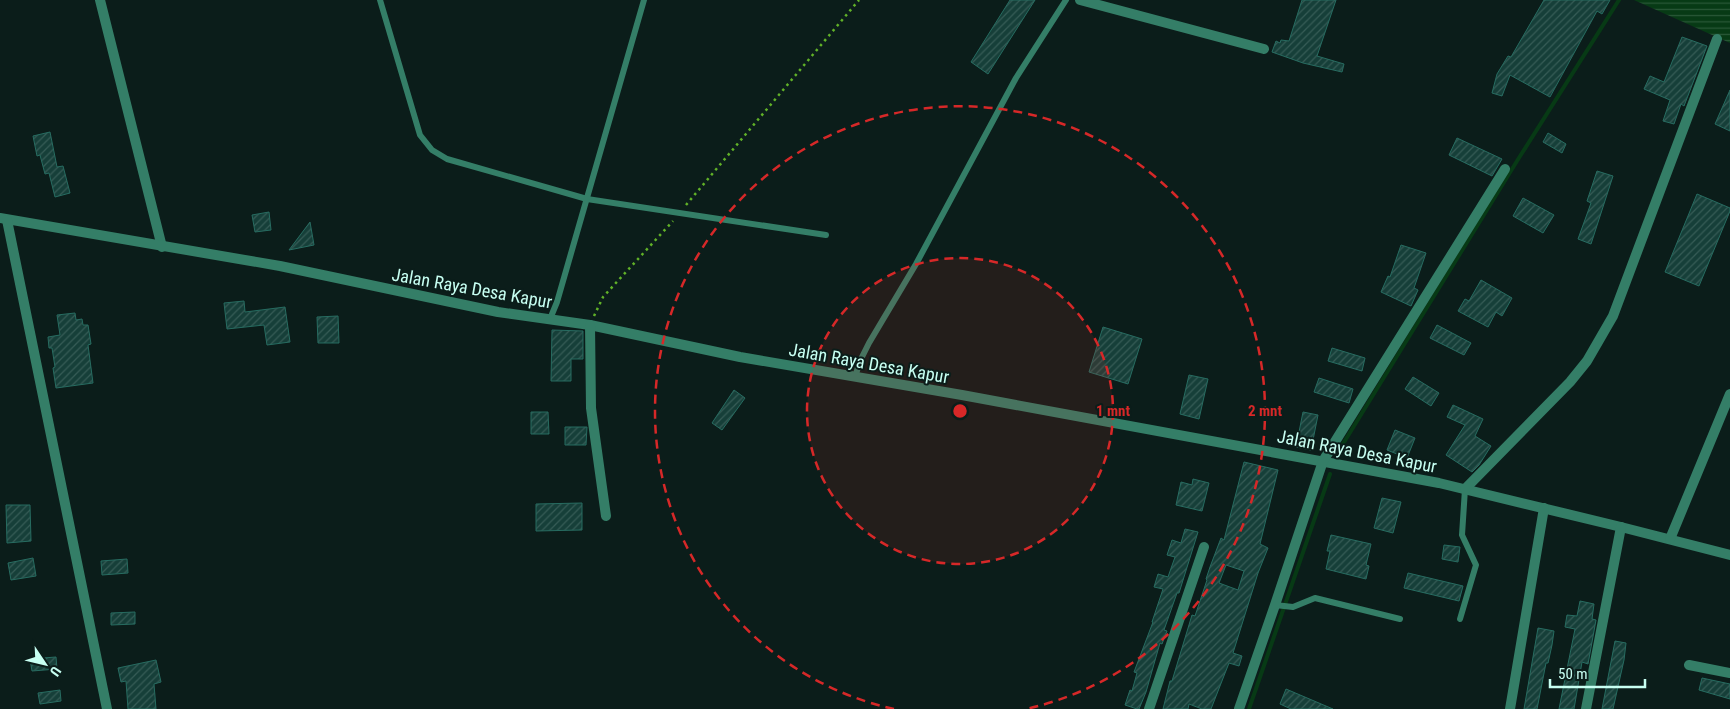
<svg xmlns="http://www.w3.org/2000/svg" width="1730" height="709" font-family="'Roboto Condensed',sans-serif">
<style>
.water{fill:url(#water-rules)}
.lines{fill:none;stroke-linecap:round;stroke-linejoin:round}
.stream{stroke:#073a15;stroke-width:4}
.building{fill:url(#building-hatch);stroke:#276c61;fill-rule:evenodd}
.path{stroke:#61b228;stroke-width:2.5;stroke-dasharray:2.5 4;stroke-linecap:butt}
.lane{stroke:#347e67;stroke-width:6}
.street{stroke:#347e67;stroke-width:10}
.ring{fill:none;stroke:#d62828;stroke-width:2.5;stroke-dasharray:9 6}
.labels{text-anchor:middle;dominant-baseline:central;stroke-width:4;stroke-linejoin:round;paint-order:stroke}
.street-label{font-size:18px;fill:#c7fff2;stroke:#0b1d1a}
.centre{fill:#d62828;stroke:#0b1d1a;stroke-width:2.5}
.ring-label{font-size:15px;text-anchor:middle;font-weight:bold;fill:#d62828;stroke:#0b1d1a;stroke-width:4;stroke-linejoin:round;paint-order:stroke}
</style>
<defs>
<pattern id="water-rules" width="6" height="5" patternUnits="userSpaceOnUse" patternTransform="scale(1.25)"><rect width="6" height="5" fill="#073a15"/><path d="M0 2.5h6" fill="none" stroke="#2a5838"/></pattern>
<pattern id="building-hatch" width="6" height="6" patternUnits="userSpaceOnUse" patternTransform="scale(1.25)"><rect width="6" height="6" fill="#163f39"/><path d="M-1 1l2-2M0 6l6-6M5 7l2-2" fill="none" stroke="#365c56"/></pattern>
</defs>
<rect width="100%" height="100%" fill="#0b1d1a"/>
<path class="water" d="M1634,0H1730V43Z"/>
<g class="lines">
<g class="stream">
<path d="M1338,452L1517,161L1619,0"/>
<path d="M1249,709L1330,474"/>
</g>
</g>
<g class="building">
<path d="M1010,0H1035L988,74L971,62Z"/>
<path d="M1302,0H1336L1317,56L1344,64L1342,72L1303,63L1272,52L1276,41L1280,43L1281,40L1289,41Z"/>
<path d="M1544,0H1610L1602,14L1597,11L1550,97L1510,75L1502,96L1492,93L1497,74L1508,56L1511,57Z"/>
<path d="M1682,37L1707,46L1684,106L1681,104L1674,124L1663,121L1670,100L1644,89L1650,76L1664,82Z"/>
<path d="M1730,90V131L1715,124Z"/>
<path d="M50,132L57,167L63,166L70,193L55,197L49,173L45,174L40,155L37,156L33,136Z"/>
<path d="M1548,133L1566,144L1562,153L1543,142Z"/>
<path d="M1457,138L1502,159L1492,176L1449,155Z"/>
<path d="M1597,171L1613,176L1591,244L1578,239L1591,203L1587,201Z"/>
<path d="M1697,194L1730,208V211L1699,286L1665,272Z"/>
<path d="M1523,198L1554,215L1543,233L1513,216Z"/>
<path d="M269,212L271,230L255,232L252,215Z"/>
<path d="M310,222L314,245L289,250Z"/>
<path d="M1401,245L1426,253L1414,288L1418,290L1411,306L1381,292L1388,276L1390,277Z"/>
<path d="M1481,280L1512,298L1502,316L1496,312L1488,327L1458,311L1465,299L1469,301Z"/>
<path d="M244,301L245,312L285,307L290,342L267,345L264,325L227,329L224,303Z"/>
<path d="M75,313L76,320L82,319L83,325H88L91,344L88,345L93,383L56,388L53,368L55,367L52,348H49L48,337L60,335L57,315Z"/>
<path d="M338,316L339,343H318L317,317Z"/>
<path d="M1437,325L1471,343L1464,355L1430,338Z"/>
<path d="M1103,327L1142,339L1128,384L1089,372Z"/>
<path d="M552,330L583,331V359H571V381H551Z"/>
<path d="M1332,348L1365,358L1362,371L1328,361Z"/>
<path d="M1189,375L1208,379L1199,419L1180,414Z"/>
<path d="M1413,377L1439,393L1431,406L1405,389Z"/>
<path d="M1319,378L1353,389L1349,403L1314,392Z"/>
<path d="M734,390L745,398L722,430L712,423Z"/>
<path d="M1453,405L1483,419L1475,436L1491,446L1479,465L1472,472L1446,455L1465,425L1447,417Z"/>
<path d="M531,412H548L549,434H531Z"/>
<path d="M1303,412L1318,415L1311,450L1296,447Z"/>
<path d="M565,427H587L586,445H565Z"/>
<path d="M1395,430L1415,438L1407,458L1387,450Z"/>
<path d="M1244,462L1278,470L1260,544L1268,548L1258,573L1233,653L1242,656L1239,666L1229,663L1211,709H1202L1189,704L1188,709H1163L1170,681H1172L1192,615L1195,616L1207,580L1206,579L1210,567L1221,538L1224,540ZM1226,565L1244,571L1238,590L1219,583Z"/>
<path d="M1193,479L1209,483L1202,511L1176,505L1181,482L1192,485Z"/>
<path d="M1382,498L1401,502L1393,533L1374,528Z"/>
<path d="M582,503V530L536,531V504Z"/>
<path d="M6,505H30L31,541L7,543Z"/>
<path d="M1185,529L1198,532L1179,593H1177L1164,630L1167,631L1162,644L1160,643L1146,692L1139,709H1137L1125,705L1130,690L1132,691L1137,673L1134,672L1153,622H1152L1163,589L1154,587L1158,574L1168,577L1175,557L1167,555L1172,540L1181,543Z"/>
<path d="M1331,535L1371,544L1366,565L1369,566L1366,579L1326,569L1330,551H1327Z"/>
<path d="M1444,545L1460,547L1458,562L1442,559Z"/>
<path d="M33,558L36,576L11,580L8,563Z"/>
<path d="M127,559L128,573L102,575L101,561Z"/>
<path d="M1408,573L1463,586L1459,601L1404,588Z"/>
<path d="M1580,601L1594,604L1592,619L1596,620L1588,664L1582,662L1574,709H1559L1575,629L1565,627L1567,615L1577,616Z"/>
<path d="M135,612V624L111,625V613Z"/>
<path d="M1538,628L1554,631L1552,645L1548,663H1546L1537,709H1524Z"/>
<path d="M1615,641L1626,643L1624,660L1613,709H1602Z"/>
<path d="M56,657L57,669L32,671L30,659Z"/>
<path d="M156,660L161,682L154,684L156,709H128L126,681L121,682L118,668Z"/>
<path d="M1702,678L1730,684V699L1699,690Z"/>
<path d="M1286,689L1333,709H1291L1280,704Z"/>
<path d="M60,690L61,701L40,704L38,693Z"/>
</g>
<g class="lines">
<g class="path">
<path d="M686,205L859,0"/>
<path d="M594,316L603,297L673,221"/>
</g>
<g class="lane">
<path d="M380,0L420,135L432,150L447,159L587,199L826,235"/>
<path d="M550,319L557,302L644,0"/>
<path d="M855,377L860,361L869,343L916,264L1016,78L1066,0"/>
<path d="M1275,605L1293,607L1315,598L1400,619"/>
<path d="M1460,619L1476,565L1462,535L1465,489"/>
</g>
<g class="street">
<path d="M100,0L162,247"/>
<path d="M1080,0L1264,49"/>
<path d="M0,218L280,266L498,312L590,325L740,357L962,395L1439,483L1621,527L1730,555"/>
<path d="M7,220L107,709"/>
<path d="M590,325L591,408L606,516"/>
<path d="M1465,489L1570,382L1587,361L1613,316L1717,39"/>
<path d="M1670,539L1730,394"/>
<path d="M1689,665L1730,673"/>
<path d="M1149,709L1204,547"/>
<path d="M1239,709L1275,605L1323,461L1505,169"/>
<path d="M1510,709L1544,508"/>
<path d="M1586,709L1621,527"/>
</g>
</g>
<circle cx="960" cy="411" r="153" fill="#d62828" fill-opacity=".12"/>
<g class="ring">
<circle cx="960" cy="411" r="153"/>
<path d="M894 709A305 305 0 1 1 1026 709"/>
</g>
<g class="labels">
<g class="street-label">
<text transform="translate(472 288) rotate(10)">Jalan Raya Desa Kapur</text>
<text transform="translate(869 363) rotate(10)">Jalan Raya Desa Kapur</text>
<text transform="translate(1357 451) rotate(11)">Jalan Raya Desa Kapur</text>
</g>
</g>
<circle cx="960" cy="411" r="8" class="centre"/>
<g class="ring-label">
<text x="1113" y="416">1 mnt</text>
<text x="1265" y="416">2 mnt</text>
</g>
<g transform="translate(45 664) rotate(125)" stroke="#0b1d1a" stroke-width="4" paint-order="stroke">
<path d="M0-4L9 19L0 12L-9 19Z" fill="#c7fff2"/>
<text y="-8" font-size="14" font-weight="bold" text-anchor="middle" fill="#c7fff2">U</text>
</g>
<path d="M1550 679v8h95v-8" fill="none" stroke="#c7fff2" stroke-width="2.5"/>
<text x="1558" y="679" font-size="15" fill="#c7fff2" stroke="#0b1d1a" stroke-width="4" paint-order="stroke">50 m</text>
</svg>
